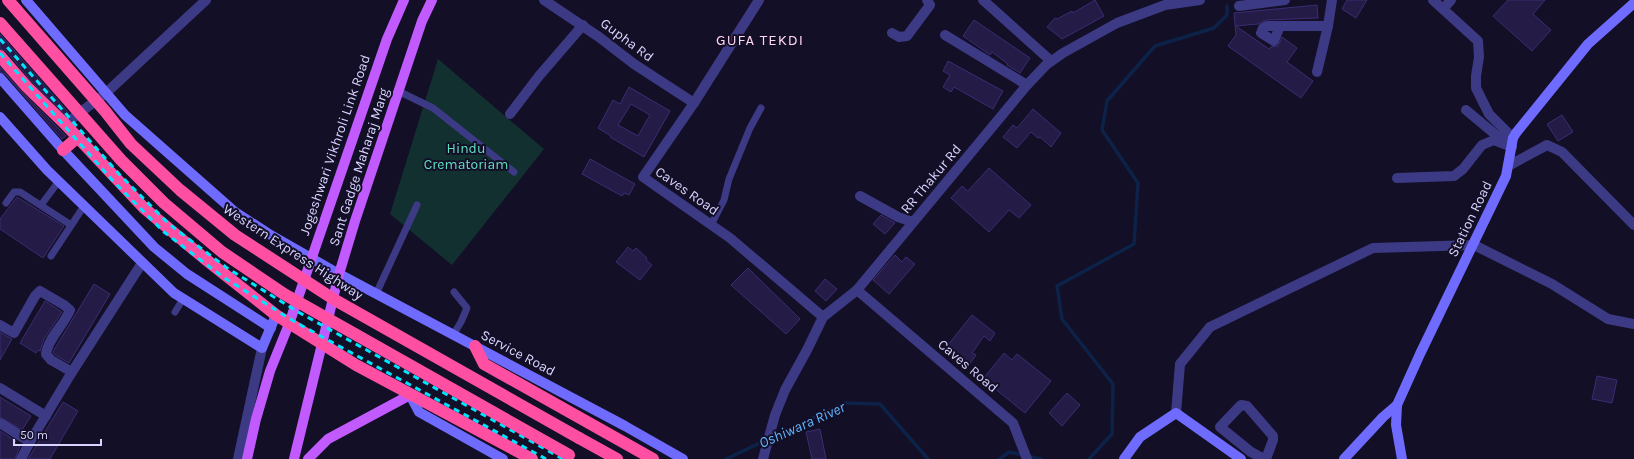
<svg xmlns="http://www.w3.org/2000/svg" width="1634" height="459" font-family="Karla,sans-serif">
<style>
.green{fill:#12302f}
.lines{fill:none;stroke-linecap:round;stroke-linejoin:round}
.stream{stroke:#0c2248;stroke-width:3.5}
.building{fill:#241b47;stroke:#3b2d73;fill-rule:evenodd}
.lane{stroke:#3d3a85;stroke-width:7}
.street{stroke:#3d3a85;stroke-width:10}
.secondary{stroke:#6f6bff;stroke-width:10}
.primary{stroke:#c25bff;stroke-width:10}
.highway{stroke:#ff4fa3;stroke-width:12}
.rail{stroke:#00e5ff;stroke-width:3;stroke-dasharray:6 5;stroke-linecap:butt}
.highway-bridge{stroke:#ff4fa3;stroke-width:12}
.labels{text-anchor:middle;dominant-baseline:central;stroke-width:4;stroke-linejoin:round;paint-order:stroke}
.street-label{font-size:14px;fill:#d9d4ff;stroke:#130f26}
.park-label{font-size:14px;fill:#5fe0c0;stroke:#130f26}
.neighbourhood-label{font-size:15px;letter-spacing:1px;fill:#ffd6f0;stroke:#130f26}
.water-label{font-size:15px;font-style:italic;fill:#62b6ff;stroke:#130f26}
</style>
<rect width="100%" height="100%" fill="#130f26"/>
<path class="green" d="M438,59L544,149L452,265L390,214Z"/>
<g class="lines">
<g class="stream">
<path d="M772,437L845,403L880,404L928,459"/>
<path d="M726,459L766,440"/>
<path d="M1000,459L1009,452L1041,459"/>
<path d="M1089,459L1112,434L1113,384L1062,319L1057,286L1134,244L1138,183L1102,130L1107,101L1155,46L1214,28L1227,15V6"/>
</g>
</g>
<g class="building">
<path d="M1095,0L1104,16L1062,39L1047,27L1055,18L1057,19L1072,11L1073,13Z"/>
<path d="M1347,0H1367L1356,18L1342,9Z"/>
<path d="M1508,0H1545L1533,14L1551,30L1532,51L1493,16Z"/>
<path d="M1317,5L1318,18L1267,20L1258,24L1236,26L1269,49L1271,47L1278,46L1282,37L1297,48L1287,62L1313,81L1301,98L1228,46L1236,35L1234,13Z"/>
<path d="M974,20L1030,58L1020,73L1007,65L1008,64L992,52L990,55L963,36Z"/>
<path d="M0,34L69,113L66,115L32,82L6,51L0,49Z"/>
<path d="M948,61L1003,91L993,109L954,87L951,92L943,87L950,75L943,71Z"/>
<path d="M0,67L22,92L66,136L62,139L5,74L0,72Z"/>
<path d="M629,87L670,111L644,157L610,137L611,136L598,128L613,100L620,104ZM631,104L650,115L638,136L618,125Z"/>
<path d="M1033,109L1061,133L1051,147L1040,137L1038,138L1031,132L1017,148L1003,137L1013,125L1017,128Z"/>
<path d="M1562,115L1573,132L1558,141L1547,124Z"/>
<path d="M590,159L635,184L629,195L624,193L622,196L582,174Z"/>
<path d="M989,168L1031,205L1019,218L1009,210L989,232L951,198L962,186L968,191Z"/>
<path d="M17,197L64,226L43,258L0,229V219Z"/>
<path d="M881,215L895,223L885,234L873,224Z"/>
<path d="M628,247L633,251L636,248L647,258L646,260L652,265L640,280L616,262Z"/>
<path d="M895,255L902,262L906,257L915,264L889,294L873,280Z"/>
<path d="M748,268L800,319L786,334L731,285Z"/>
<path d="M825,279L837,289L826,301L815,291Z"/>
<path d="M94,284L110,294L69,363L55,355L53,352L54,350Z"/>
<path d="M45,301L62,312L44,339L40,351L38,350L36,353L20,343Z"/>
<path d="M972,315L995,333L990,341L984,336L972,353L976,355L966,369L943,351Z"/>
<path d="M0,332L12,339L0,360Z"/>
<path d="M1004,353L1012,360L1017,354L1051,381L1025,413L983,379Z"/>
<path d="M1597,376L1617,380L1612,403L1592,399Z"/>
<path d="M1067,393L1080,405L1062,426L1049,413Z"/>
<path d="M0,397L31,416L22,430L0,417Z"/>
<path d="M63,402L78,411L50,459H28Z"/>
<path d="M820,429L826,459H812L806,432Z"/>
<path d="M0,431L16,441L14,443L20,446L15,459H0Z"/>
</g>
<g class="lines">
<g class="lane">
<path d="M398,91L433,108L514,172"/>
<path d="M6,203L14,192H20L71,225"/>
<path d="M41,205L59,181"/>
<path d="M711,225L724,200L729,179L750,128L761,108"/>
<path d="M51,256L84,206"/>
<path d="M376,294L417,205"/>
<path d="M175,312L183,299"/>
<path d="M453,335L461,322L467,308L454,292"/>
</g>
<g class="street">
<path d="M544,0L599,37L634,64L694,103"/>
<path d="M759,0L694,103L643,177L730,238L823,317"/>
<path d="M983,0L1051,61"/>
<path d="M1433,0L1478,41L1479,57L1476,76V88L1489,114L1513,138"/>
<path d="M1239,6L1285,0"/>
<path d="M1444,8L1451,0"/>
<path d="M1280,26L1274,41L1261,33L1263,28L1267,26H1328"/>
<path d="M892,33L899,37L907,36L930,5L927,0"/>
<path d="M945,35L1027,85"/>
<path d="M1317,72L1328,26L1332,0"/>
<path d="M1466,110L1496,135L1505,139"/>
<path d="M510,114L539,76L583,25"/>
<path d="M65,124L106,93L206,0"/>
<path d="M1508,166L1547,145L1562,152L1634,225"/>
<path d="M1397,178L1454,176L1463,169L1482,145L1494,140L1512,147"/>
<path d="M860,196L898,217L913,222"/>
<path d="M857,290L1013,423L1027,459"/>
<path d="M0,325L14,333L35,296L40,291L64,305L70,310C64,325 48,338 46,354L51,360L72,372"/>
<path d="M0,388L46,416"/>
<path d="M1176,413L1180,364L1210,327L1373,248L1474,245L1552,284L1608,319L1634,324"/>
<path d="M0,423L30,442L72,372L142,263"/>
<path d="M21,459L30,442"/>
<path d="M238,459L262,348"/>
<path d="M763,459L775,415L785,390L807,350L823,317L857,290L1027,85L1046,65L1063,53L1117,23L1165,5L1200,0"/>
<path d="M1264,459L1251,452L1220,427L1241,405L1247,406L1273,436V440L1266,459"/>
</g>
<g class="secondary">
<path d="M26,0L125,115L235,212L269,234L339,274L625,426L683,459"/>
<path d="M0,78L63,150L154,247L187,274L271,328"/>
<path d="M0,117L47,170L174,293L262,348L276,315"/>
<path d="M410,395L419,412L503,459"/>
<path d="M1397,405L1396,425L1402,459"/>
<path d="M1124,459L1140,437L1176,413L1241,459"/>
<path d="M1344,459L1383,417L1397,405L1420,354L1506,176L1513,138L1516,133L1588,44L1634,3"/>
</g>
<g class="primary">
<path d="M247,459L256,419L270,371L289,324L387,39L404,0"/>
<path d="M294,459L339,274L355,221L422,21L432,0"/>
<path d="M308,459L328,439L410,395"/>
</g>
<g class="highway">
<path d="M0,56L27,87L65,124L144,208L204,258L276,315L356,365L532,459"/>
<path d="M63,150L78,137"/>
<path d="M475,346L484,364L653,459"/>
<path d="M579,438L617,459"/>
</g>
<g class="rail">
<path d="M0,39L119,174L169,224L227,268L300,313L563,459"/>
<path d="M0,53L113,181L164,232L223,277L295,322L546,459"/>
</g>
<g class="highway-bridge">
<path d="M8,0L105,111L131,144L180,190L235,235L335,300L579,438"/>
<path d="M0,23L121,160L164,203L222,252L284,294L569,455"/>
</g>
</g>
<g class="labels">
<g class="street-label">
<text transform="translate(627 40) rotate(37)">Gupha Rd</text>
<text transform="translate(335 145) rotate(-71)">Jogeshwari Vikhroli Link Road</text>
<text transform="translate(359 167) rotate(-72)">Sant Gadge Maharaj Marg</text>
<text transform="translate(931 179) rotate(-50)">RR Thakur Rd</text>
<text transform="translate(687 191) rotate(35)">Caves Road</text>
<text transform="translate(1470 219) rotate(-64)">Station Road</text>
<text transform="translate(293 252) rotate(33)">Western Express Highway</text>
<text transform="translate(518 353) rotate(28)">Service Road</text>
<text transform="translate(968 366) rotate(40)">Caves Road</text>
</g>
<g class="park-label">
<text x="466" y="148">Hindu<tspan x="466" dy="16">Crematoriam</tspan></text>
</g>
<g class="neighbourhood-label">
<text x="760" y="40">GUFA TEKDI</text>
</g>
<g class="water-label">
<text transform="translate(802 425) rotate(-24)">Oshiwara River</text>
</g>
</g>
<path d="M14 439v6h87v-6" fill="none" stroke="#d9d4ff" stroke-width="2"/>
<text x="20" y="439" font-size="12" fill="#d9d4ff" stroke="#130f26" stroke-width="3" paint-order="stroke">50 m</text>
</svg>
